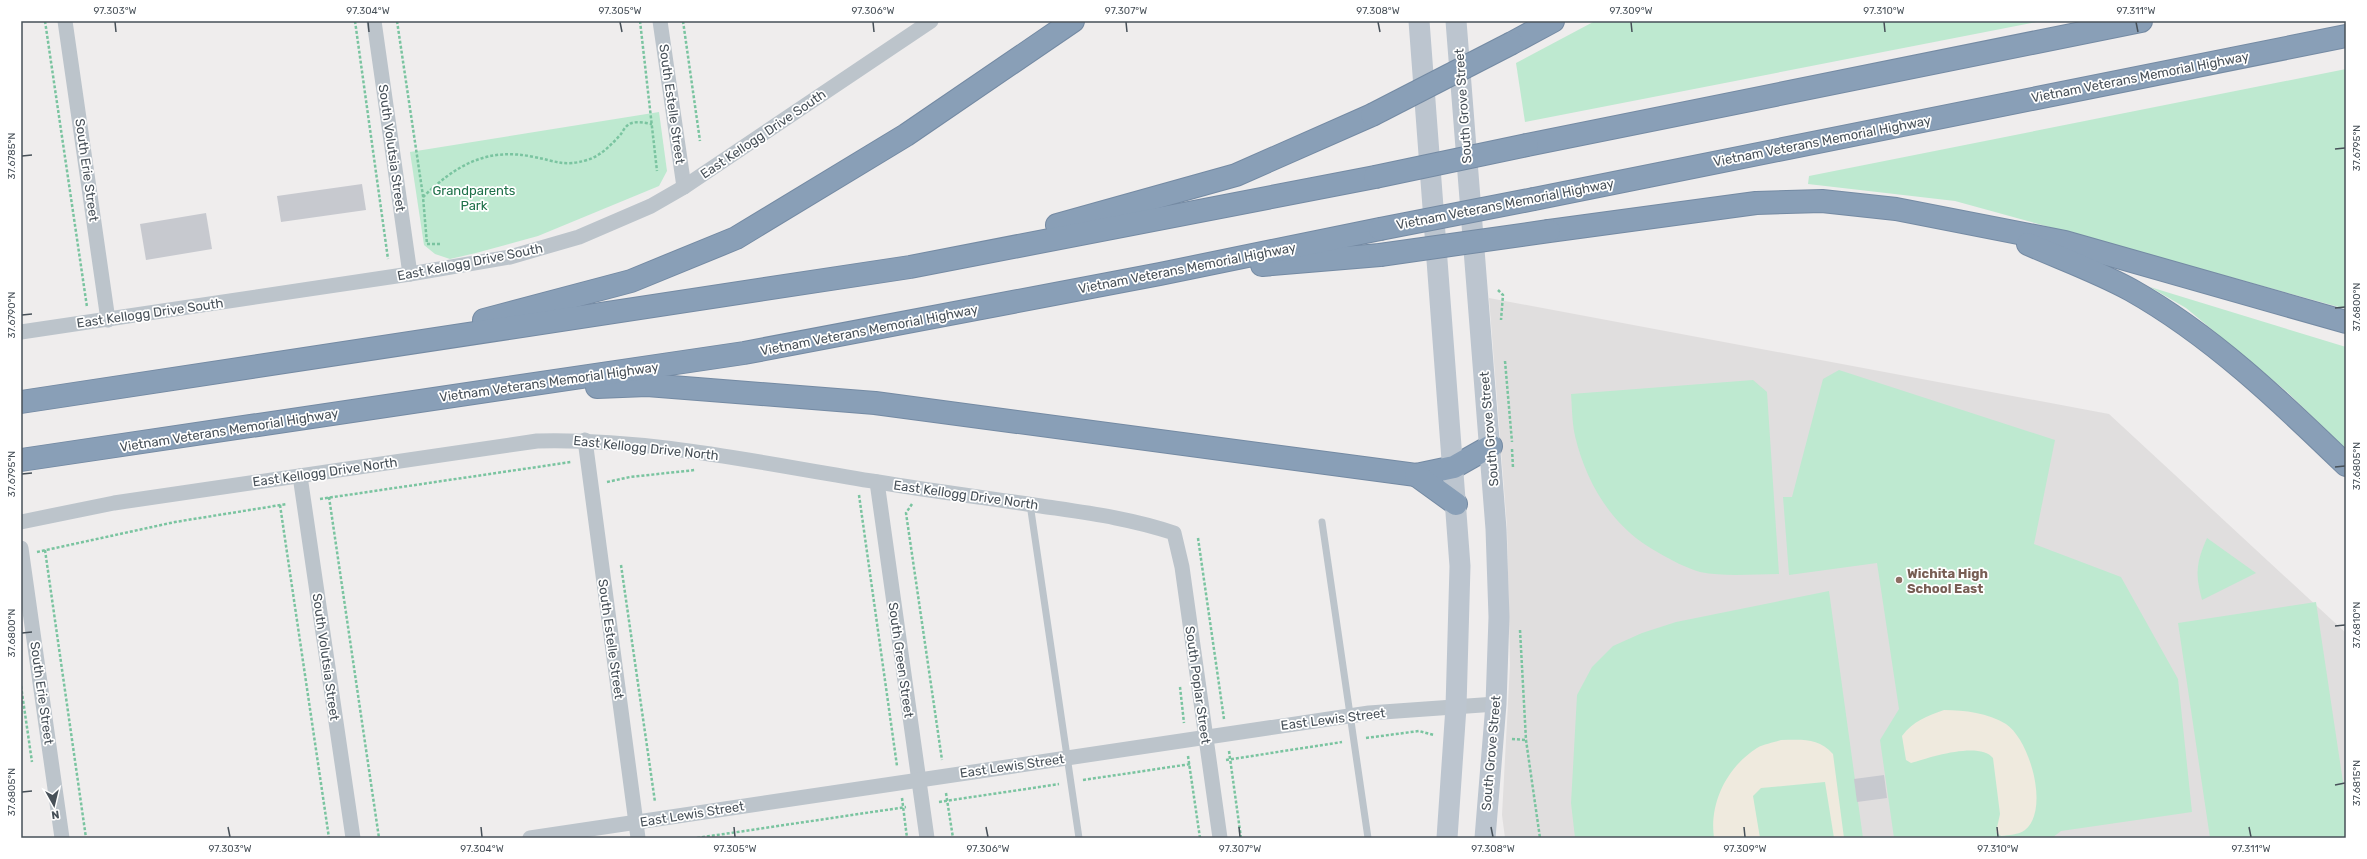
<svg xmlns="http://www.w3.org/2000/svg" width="2367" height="859" font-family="Rubik,sans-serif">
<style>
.education{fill:#e0dede}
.green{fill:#bee9d0}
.sand{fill:#efeade}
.building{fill:#c7c9cf}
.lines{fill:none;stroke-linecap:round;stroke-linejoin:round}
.highway-casing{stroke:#748aa3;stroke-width:24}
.path{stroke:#7ac4a0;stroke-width:2.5;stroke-dasharray:3 2;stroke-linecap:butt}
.lane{stroke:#bcc4cb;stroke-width:7}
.street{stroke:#bcc4cb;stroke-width:15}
.secondary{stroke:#bcc5cf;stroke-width:21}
.highway{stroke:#899fb7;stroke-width:22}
.highway-bridge-casing{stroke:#748aa3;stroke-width:24;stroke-linecap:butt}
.highway-bridge{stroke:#899fb7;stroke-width:22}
.ticks{fill:none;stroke:#475058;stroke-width:1.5}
.education-dot{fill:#8d6e63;stroke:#fff;stroke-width:1.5}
.labels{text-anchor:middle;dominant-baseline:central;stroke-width:3.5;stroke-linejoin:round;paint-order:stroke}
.street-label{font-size:13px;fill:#475058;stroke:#fff}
.park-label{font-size:13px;fill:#1f714a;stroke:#fff}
.education-label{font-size:13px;font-weight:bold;fill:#785e54;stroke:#fff;text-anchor:start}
.neatline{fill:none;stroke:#475058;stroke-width:1.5}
.ticks-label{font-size:10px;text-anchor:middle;fill:#475058}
</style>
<rect width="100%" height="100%" fill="#efeded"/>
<path class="education" d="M1489,298L2109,414L2346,633V838H1505L1502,815L1510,665L1507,527Z"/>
<g class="green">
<path d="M1595,21H2042L1525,122L1516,63Z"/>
<path d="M2346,69V309L1955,201L1808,184L1809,176Z"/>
<path d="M659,112L667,171L659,186L538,236L476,253L450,259L435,254L424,245L410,152Z"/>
<path d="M2150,287L2346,347V449L2286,391L2186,308Z"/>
<path d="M1839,370L2055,440L2034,544L2121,577L2178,679L2192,812L2061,831L2052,838H1894L1880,740L1899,709L1877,563L1789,575L1783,497H1792L1823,379Z"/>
<path d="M1753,380L1767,392L1779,574C1754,574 1725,577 1700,572C1686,568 1671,560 1659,553C1614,529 1587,486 1575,436C1572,422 1572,407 1571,394Z"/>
<path d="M2207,538L2256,573L2202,600C2195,574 2196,563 2207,538Z"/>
<path d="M1829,591L1863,838H1575L1571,803L1577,695L1592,667L1613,646L1642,633L1676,622Z"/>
<path d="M2316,602L2346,802V838H2210L2178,623Z"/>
</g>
<g class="sand">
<path d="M1944,710C1965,710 1988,713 2006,724C2030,740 2050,810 2025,830C2018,835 2009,835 2001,836L1996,832L2000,814L1993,758C1980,741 1930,757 1911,763L1906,760L1902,736C1913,721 1927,716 1944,710Z"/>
<path d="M1781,740C1801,740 1818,737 1833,754L1844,838H1834L1825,782L1761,788L1753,796L1760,838H1714C1709,803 1727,767 1757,748C1764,744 1773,743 1781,740Z"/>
</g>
<g class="building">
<path d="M362,184L366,210L281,222L277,196Z"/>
<path d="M206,213L212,249L146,260L140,224Z"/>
<path d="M1884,775L1887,798L1857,802L1854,779Z"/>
</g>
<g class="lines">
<g class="highway-casing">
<g id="highway">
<path d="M1512,43L1553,21"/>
<path d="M1527,145L2141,21"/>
<path d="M1534,199L2346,36"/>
<path d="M1057,225L1236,175L1372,115"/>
<path d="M1549,231L1756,203L1822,201L1896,209L2065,242L2346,322"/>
<path d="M2028,244C2062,259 2098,272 2131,290C2211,335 2280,401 2346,465"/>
<path d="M1262,265L1380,255"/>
<path d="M484,320L631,281L736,238L906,135L1073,21"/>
<path d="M597,387L647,385L875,403L1416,475L1454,467L1491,446"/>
<path d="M21,402L910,267L1375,177"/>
<path d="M21,460L744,353L1160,274L1380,229"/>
<path d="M1416,475L1456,504"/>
</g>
</g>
<g class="path">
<path d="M45,21L87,307"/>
<path d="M355,21L388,259"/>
<path d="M397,21L423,196"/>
<path d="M640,21L657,171"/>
<path d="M683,21L700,141"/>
<path d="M440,244H427L423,197C456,165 487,147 534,157C556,161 564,167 587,160C601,156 612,144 621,134C623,131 625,127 628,125C634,120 645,123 652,124"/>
<path d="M1498,290L1503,295L1501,320"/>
<path d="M1505,361L1512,442"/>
<path d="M1512,449L1513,468"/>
<path d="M607,482L630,477L695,470"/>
<path d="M859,495L897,766"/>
<path d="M329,497L379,838"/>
<path d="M320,499L571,462"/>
<path d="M912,504L906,513L942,760"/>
<path d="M280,505L329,838"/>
<path d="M1198,538L1224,719"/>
<path d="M45,550L86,838"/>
<path d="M37,552L175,522L287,504"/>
<path d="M621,565L655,802"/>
<path d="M1520,630L1526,740L1540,838"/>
<path d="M21,686L32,762"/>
<path d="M1180,687L1184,723"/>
<path d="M1366,738L1419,731L1434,735"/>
<path d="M1512,739L1526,740"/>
<path d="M1229,751L1241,838"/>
<path d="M1188,756L1200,838"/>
<path d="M1226,760L1342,742"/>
<path d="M1083,780L1191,764"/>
<path d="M946,793L953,838"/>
<path d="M902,798L907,838"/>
<path d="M939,802L1059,784"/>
<path d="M697,838L906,807"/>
</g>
<g class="lane">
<path d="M1030,504L1079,838"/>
<path d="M1322,522L1368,838"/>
</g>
<g class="street">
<path d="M65,21L108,320"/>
<path d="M374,21L410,274"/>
<path d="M660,21L684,187"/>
<path d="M21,332L410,274L510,257L579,237L651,206L684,187L931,21"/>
<path d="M585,440L638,838"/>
<path d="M300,476L353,838"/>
<path d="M877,482L927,838"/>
<path d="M21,522L114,503L537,441C652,438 764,464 878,482C932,491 987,498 1041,506C1088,513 1129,518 1174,533L1182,567L1220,838"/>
<path d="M21,548L62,838"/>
<path d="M530,838L1369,713L1496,704"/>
</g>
<g class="secondary">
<path d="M1419,21L1460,566L1456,707L1447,838"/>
<path d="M1456,21L1496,529L1499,617L1496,704L1485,838"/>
</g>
<use href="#highway" class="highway"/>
<g class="highway-bridge-casing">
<g id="highway-bridge">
<path d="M1372,115L1512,43"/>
<path d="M1375,177L1527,145"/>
<path d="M1380,229L1534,199"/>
<path d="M1380,255L1549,231"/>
</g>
</g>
<use href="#highway-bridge" class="highway-bridge"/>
</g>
<path class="ticks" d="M115,22L116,32M368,22L369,32M620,22L622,32M873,22L874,32M1126,22L1127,32M1378,22L1380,32M1631,22L1632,32M1884,22L1885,32M2136,22L2138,32M2335,149L2345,148M22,156L32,155M2335,308L2345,307M22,315L32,314M2335,467L2345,466M22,474L32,473M2335,626L2345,625M22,633L32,632M2335,785L2345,783M22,792L32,791M228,827L230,837M481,827L482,837M734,827L735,837M986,827L988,837M1239,827L1240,837M1491,827L1493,837M1744,827L1745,837M1997,827L1998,837M2249,827L2251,837"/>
<circle class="education-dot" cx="1899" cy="580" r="4"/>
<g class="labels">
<g class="street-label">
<text transform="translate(2140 77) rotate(-11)">Vietnam Veterans Memorial Highway</text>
<text transform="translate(672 104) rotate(82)">South Estelle Street</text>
<text transform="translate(1463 106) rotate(-94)">South Grove Street</text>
<text transform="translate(763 134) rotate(-34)">East Kellogg Drive South</text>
<text transform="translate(1822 141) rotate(-11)">Vietnam Veterans Memorial Highway</text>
<text transform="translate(392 148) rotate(82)">South Volutsia Street</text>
<text transform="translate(87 170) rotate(82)">South Erie Street</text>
<text transform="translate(1505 204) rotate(-11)">Vietnam Veterans Memorial Highway</text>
<text transform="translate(470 262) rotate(-11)">East Kellogg Drive South</text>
<text transform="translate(1187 268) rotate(-11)">Vietnam Veterans Memorial Highway</text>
<text transform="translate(150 313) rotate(-8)">East Kellogg Drive South</text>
<text transform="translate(869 330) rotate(-11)">Vietnam Veterans Memorial Highway</text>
<text transform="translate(549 382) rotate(-8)">Vietnam Veterans Memorial Highway</text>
<text transform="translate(1489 429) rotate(-95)">South Grove Street</text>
<text transform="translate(229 430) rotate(-9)">Vietnam Veterans Memorial Highway</text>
<text transform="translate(646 448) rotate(6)">East Kellogg Drive North</text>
<text transform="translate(325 472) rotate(-8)">East Kellogg Drive North</text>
<text transform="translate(966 495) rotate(8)">East Kellogg Drive North</text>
<text transform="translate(611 639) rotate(82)">South Estelle Street</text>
<text transform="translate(326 657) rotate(82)">South Volutsia Street</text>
<text transform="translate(901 660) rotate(82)">South Green Street</text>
<text transform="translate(1198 685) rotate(82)">South Poplar Street</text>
<text transform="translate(42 693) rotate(82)">South Erie Street</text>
<text transform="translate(1333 719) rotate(-7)">East Lewis Street</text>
<text transform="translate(1491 753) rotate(-85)">South Grove Street</text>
<text transform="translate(1012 766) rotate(-8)">East Lewis Street</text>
<text transform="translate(692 814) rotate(-9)">East Lewis Street</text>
</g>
<g class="park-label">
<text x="474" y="190">Grandparents<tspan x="474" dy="15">Park</tspan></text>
</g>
<g class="education-label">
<text x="1907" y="573">Wichita High<tspan x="1907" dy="15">School East</tspan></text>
</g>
</g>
<rect width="2367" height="859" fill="none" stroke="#ffffff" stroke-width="44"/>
<g transform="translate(54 805) rotate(172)" stroke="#ffffff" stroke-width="3" paint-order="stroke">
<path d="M0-3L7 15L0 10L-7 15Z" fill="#475058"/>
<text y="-6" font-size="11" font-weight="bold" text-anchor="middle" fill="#475058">N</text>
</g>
<rect x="22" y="22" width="2323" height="815" class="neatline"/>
<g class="ticks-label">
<text x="115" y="14">97.303°W</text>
<text x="368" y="14">97.304°W</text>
<text x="620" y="14">97.305°W</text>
<text x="873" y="14">97.306°W</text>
<text x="1126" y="14">97.307°W</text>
<text x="1378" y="14">97.308°W</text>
<text x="1631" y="14">97.309°W</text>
<text x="1884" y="14">97.310°W</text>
<text x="2136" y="14">97.311°W</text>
<text transform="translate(2356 148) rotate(-90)" y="4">37.6795°N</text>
<text transform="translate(11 156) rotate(-90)" y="4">37.6785°N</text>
<text transform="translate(2356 307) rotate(-90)" y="4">37.6800°N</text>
<text transform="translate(11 315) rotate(-90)" y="4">37.6790°N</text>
<text transform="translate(2356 466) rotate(-90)" y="4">37.6805°N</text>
<text transform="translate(11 474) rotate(-90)" y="4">37.6795°N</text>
<text transform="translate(2356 625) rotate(-90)" y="4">37.6810°N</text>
<text transform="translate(11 633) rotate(-90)" y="4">37.6800°N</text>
<text transform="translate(2356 783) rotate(-90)" y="4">37.6815°N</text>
<text transform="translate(11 792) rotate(-90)" y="4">37.6805°N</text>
<text x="230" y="852">97.303°W</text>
<text x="482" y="852">97.304°W</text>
<text x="735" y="852">97.305°W</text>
<text x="988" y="852">97.306°W</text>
<text x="1240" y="852">97.307°W</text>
<text x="1493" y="852">97.308°W</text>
<text x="1745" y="852">97.309°W</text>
<text x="1998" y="852">97.310°W</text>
<text x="2251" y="852">97.311°W</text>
</g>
</svg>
